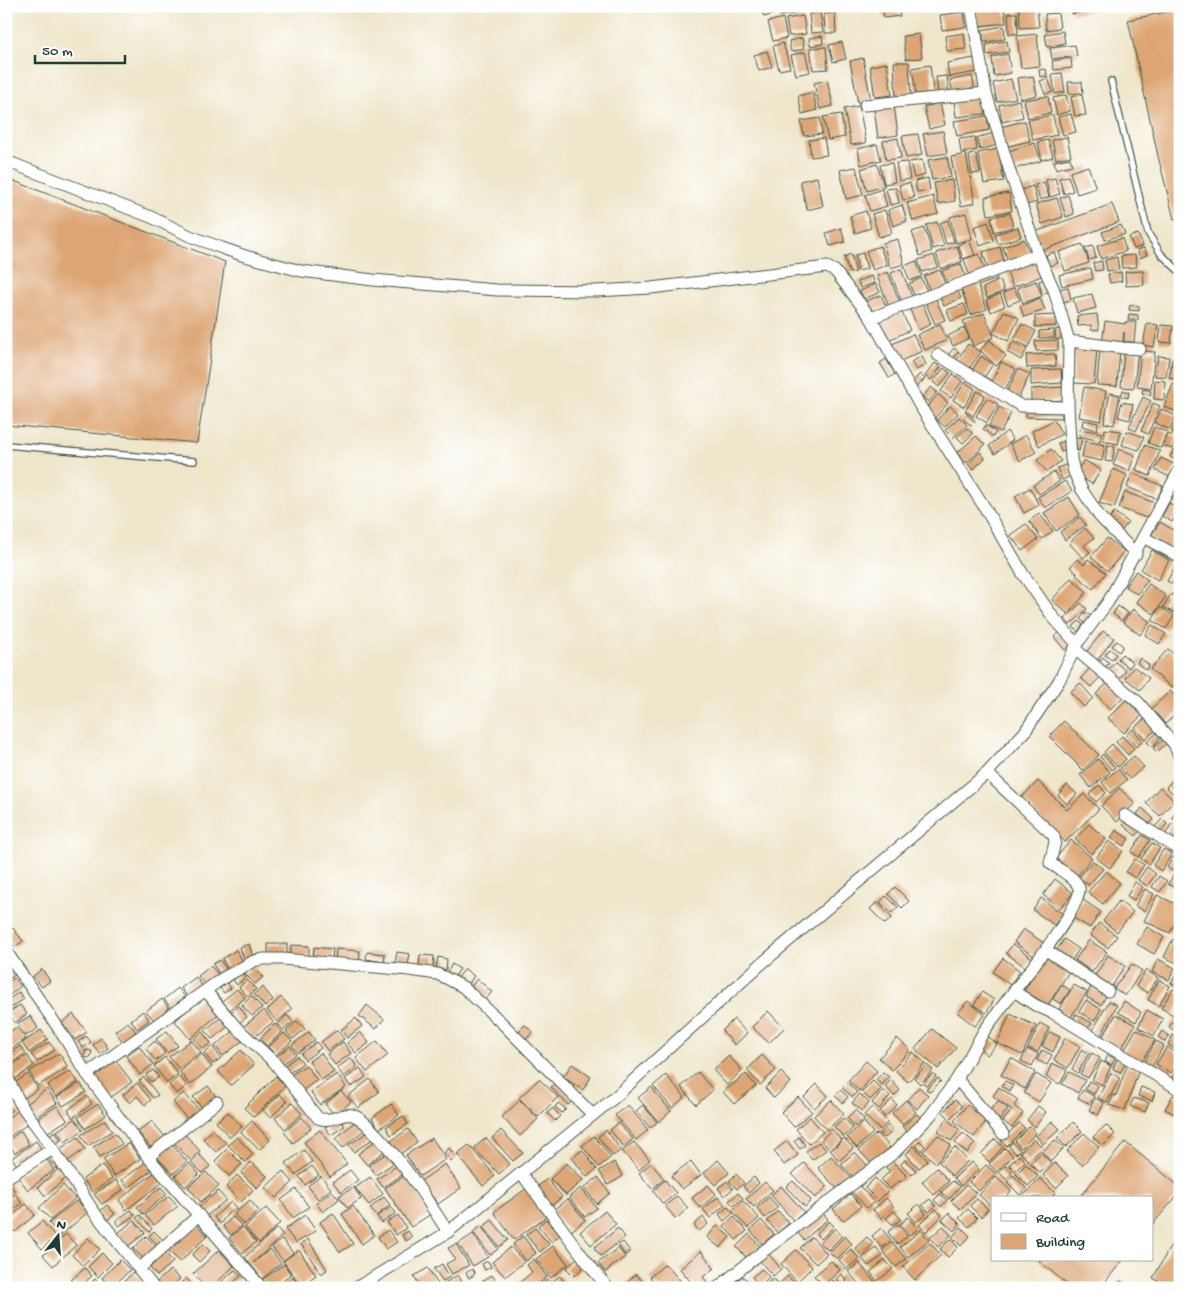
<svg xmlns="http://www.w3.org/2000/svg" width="1186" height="1294" font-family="'Gochi Hand',sans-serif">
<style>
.building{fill:#dda573}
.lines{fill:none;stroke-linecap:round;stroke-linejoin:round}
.lane-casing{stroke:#3e564a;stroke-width:8}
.street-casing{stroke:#3e564a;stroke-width:13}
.lane{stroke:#fff;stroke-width:5.5}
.street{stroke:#fff;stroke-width:11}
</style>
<rect width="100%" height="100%" fill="#fff"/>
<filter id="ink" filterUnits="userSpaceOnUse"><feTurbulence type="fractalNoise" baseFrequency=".02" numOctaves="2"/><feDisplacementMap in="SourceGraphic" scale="10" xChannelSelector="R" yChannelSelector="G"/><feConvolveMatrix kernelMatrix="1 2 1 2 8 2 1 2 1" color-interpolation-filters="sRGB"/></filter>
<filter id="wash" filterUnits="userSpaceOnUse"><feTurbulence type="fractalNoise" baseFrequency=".0096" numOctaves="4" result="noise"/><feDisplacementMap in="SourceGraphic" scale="20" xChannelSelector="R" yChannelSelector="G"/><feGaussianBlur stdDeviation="1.12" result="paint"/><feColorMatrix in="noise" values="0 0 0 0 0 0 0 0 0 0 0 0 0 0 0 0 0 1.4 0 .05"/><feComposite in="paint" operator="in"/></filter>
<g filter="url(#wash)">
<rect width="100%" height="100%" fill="#efe6ca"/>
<g id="blocks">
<g class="building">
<path d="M760,6H775L777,13L764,17Z"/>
<path d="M779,6H793L794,14L780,16Z"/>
<path d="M826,6H838V10L826,11Z"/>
<path d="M882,6H898L900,16L884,18Z"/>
<path d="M1019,6H1037L1039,27L1020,28Z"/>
<path d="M1071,6H1109V7L1072,14Z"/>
<path d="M1004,7L1006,23L978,26L976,10Z"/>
<path d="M1180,9V218L1174,219L1158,156L1128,20Z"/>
<path d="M820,12L823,32L811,33L809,14Z"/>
<path d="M964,12L966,27L942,30L940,15Z"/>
<path d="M835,13L836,33H825L824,14Z"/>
<path d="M1008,13H1017L1018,34H1009Z"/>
<path d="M1058,13L1060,28L1046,30L1045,14Z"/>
<path d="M803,16L806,34L789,36L786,19Z"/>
<path d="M783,18L787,38L773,41L768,22Z"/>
<path d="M1004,26L1005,39L984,42L982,30Z"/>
<path d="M1063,31L1065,43L1047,47L1045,34Z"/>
<path d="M964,33L966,49L947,51L945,36Z"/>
<path d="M919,34L922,58L906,59L903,36Z"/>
<path d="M1037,34L1040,66L1021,68L1017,36Z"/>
<path d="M822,36L823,44L810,46L809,38Z"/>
<path d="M802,38L804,49L791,52L789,41Z"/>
<path d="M1007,41L1009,52L987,55L986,44Z"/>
<path d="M842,42L846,59L833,62L829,45Z"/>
<path d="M783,43L790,68L779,70L773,46Z"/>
<path d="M1075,45L1077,56L1052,59L1050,48Z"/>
<path d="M826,47L828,69L813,70L810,48Z"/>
<path d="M767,51L772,67L759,71L754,55Z"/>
<path d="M805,52L810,72L796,75L791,55Z"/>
<path d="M1008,54L1011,73L994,76L992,57Z"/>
<path d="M863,58L871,101L858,103L850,61Z"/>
<path d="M974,58L977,72L949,77L947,63Z"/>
<path d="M1071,58L1072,68L1054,70L1052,61Z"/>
<path d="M894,62H909L911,98H896Z"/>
<path d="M887,63L892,95L875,97L870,66Z"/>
<path d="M930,65L934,97L917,100L912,68Z"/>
<path d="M1046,69L1047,76L1040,77L1039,70Z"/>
<path d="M1062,73L1065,92L1055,94L1052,74Z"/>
<path d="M947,76L949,93L938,94L936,77Z"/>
<path d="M972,76L975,91L953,95L950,80Z"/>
<path d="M1033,76L1037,95L1020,99L1017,78Z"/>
<path d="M1048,78L1053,92L1045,94L1040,81Z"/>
<path d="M1011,79L1016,98L997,102L993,83Z"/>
<path d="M827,80L833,106L820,109L814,83Z"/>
<path d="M1068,82H1082L1083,93L1069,94Z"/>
<path d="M813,92L817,110L802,114L798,96Z"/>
<path d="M1066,95L1070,111L1057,115L1053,98Z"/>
<path d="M1082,95L1086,115L1075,116L1071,97Z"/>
<path d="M1048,96L1051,113L1028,118L1024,100Z"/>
<path d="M984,97L986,114L956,117L954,100Z"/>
<path d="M1019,100L1023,117L1002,122L999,105Z"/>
<path d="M940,103L945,125L929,129L924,107Z"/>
<path d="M894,105L898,135L878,138L874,107Z"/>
<path d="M859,106L866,143L851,145L844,109Z"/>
<path d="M841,114L845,137L828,140L823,117Z"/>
<path d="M1071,114L1076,132L1063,135L1058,117Z"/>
<path d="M1053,115L1057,135L1033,140L1028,120Z"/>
<path d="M987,116L989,130L957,136L954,121Z"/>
<path d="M820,118L822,134L804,136L801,121Z"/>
<path d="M1025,121L1030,141L1005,147L1000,127Z"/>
<path d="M943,131L947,153L928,156L923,134Z"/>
<path d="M994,133L997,145L980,150L977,138Z"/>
<path d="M918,134L922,155L906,158L902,136Z"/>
<path d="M975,137L977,150L961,153L959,139Z"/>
<path d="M1067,137L1071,156L1056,159L1052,140Z"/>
<path d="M824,138L827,155L811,157L809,140Z"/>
<path d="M898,138L901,158L886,160L883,141Z"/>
<path d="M1048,140L1053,157L1042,160L1038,142Z"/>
<path d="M1035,143L1041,161L1014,169L1008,151Z"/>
<path d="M877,144L881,160L861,165L858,149Z"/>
<path d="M998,149L1004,181L984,184L978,153Z"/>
<path d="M966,154L975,203L961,206L951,157Z"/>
<path d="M976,154L980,173L972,174L969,155Z"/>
<path d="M947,157L951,177L932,180L928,160Z"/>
<path d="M1070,158L1072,165L1056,169L1054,161Z"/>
<path d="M922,160L925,175L914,178L910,162Z"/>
<path d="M907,162L910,179L899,181L896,163Z"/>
<path d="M892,163L895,182L884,184L880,165Z"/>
<path d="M877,164L884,186L867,191L861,169Z"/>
<path d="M1088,166L1096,188L1077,194L1070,172Z"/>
<path d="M856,167L863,195L846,199L840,170Z"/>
<path d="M1068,176L1073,191L1064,194L1059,178Z"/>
<path d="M817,177L823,206L807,210L800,181Z"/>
<path d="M6,178L225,262L197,443L6,425Z"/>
<path d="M928,178L930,190L917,192L915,181Z"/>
<path d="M1055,178L1060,194L1050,197L1046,180Z"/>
<path d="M952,180L955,201L938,204L934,183Z"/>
<path d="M1044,182L1049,197L1040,200L1035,185Z"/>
<path d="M910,183L914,198L903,200L899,185Z"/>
<path d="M1033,186L1037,202L1026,205L1021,190Z"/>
<path d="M896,188L899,203L890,205L886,189Z"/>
<path d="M882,189L887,206L870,211L865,195Z"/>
<path d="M1009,193L1012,211L988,215L985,197Z"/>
<path d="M1068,195L1074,214L1066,217L1060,198Z"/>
<path d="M933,196L938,214L913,221L907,203Z"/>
<path d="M1057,198L1063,217L1042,224L1036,204Z"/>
<path d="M1112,204L1119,222L1043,250L1035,232Z"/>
<path d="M902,205L907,221L893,226L888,210Z"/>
<path d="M885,210L892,233L879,237L872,214Z"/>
<path d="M866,211L871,228L855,233L850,216Z"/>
<path d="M966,213L972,239L956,243L950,217Z"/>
<path d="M1010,213L1013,227L994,232L991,217Z"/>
<path d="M948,220L954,242L946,244L940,223Z"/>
<path d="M937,222L944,246L933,249L926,225Z"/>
<path d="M988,222L994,241L980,246L974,227Z"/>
<path d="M1121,225L1125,234L1105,240L1102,232Z"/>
<path d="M1018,227L1021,237L998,244L995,234Z"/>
<path d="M841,228L845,242L830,246L826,233Z"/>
<path d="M924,228L932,251L920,256L912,232Z"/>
<path d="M1138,234L1143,246L1134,249L1129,237Z"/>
<path d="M1122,238L1126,251L1101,259L1097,246Z"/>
<path d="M898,239L904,264L890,268L883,243Z"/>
<path d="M1024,239L1030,254L1009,263L1003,247Z"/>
<path d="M969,240L975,255L963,259L958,245Z"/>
<path d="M1082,244L1089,263L1065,271L1059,252Z"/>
<path d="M880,246L887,265L873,270L866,251Z"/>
<path d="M957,246L962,262L941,269L936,253Z"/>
<path d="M1093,246L1096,258L1089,260L1085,248Z"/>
<path d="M1000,247L1005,265L988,269L983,252Z"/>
<path d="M1144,248L1147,255L1140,258L1137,250Z"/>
<path d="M1054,252L1058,263L1049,266L1046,255Z"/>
<path d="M863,253L867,269L858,271L855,255Z"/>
<path d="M851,254L856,272L850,273L844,257Z"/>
<path d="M979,254L986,272L970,278L964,259Z"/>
<path d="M934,255L938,267L922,272L918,260Z"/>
<path d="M1135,255L1137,267L1122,268L1121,256Z"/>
<path d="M1037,257L1044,275L1013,287L1005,268Z"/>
<path d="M1117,257L1119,269L1107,271L1105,260Z"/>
<path d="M916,261L922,276L910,281L904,266Z"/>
<path d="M1102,261L1103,270L1095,271L1093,263Z"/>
<path d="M961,264L966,278L948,285L942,271Z"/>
<path d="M1091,268L1093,279L1062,286L1059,275Z"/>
<path d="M901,269L913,299L902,303L891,273Z"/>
<path d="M940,270L946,287L930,292L924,276Z"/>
<path d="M995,271L997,279L978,286L987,309L971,315L959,284Z"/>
<path d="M1143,271L1144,285L1126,286L1125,272Z"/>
<path d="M888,272L900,303L889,307L877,276Z"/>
<path d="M1121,272L1122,281L1110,283L1108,274Z"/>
<path d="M872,276L875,283L860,288L858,281Z"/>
<path d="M921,278L927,291L915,297L909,284Z"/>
<path d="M1047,278L1051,291L1042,294L1039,281Z"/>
<path d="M1000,280L1004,291L987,298L983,288Z"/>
<path d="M1036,281L1042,296L1023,303L1017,288Z"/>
<path d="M876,284L880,292L864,299L860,291Z"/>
<path d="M955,286L961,298L944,306L938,293Z"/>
<path d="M1068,287L1071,300L1059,303L1056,290Z"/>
<path d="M1014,288L1020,300L1008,305L1003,293Z"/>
<path d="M1000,294L1005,306L991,312L986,300Z"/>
<path d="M1092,294L1096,308L1077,313L1073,298Z"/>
<path d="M881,295L886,306L871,312L866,301Z"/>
<path d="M935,297L945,320L935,324L925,301Z"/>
<path d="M1040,298L1045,310L1024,317L1020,306Z"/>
<path d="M921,299L931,324L919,330L908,305Z"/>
<path d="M964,304L968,314L951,321L947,310Z"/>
<path d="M1130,305L1139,306V311L1129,310Z"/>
<path d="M899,306L910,330L885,342L874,318Z"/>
<path d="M1004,311L1019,318L1008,341L993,333Z"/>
<path d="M984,313L994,337L973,346L963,321Z"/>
<path d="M1097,314L1099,330H1091V325L1078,326L1077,316Z"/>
<path d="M1129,314L1138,315V320H1128Z"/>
<path d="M1056,315V326L1035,327V316Z"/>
<path d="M1105,321L1125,324V322H1136L1134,342H1124V332L1122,347L1102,344Z"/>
<path d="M1147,323L1158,325L1154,347L1143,345Z"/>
<path d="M940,324L947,340L925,350L917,335Z"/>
<path d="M1022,324L1036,331L1028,347L1014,340Z"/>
<path d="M1161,325L1173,326L1171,343L1159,342Z"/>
<path d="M964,328L969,338L953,346L948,336Z"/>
<path d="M1056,329L1062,330L1061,339H1055Z"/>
<path d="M1054,330V338H1039V331Z"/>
<path d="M913,334L922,351L901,361L892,344Z"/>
<path d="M990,340L1006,356L996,366L980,350Z"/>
<path d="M1058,340V350L1036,351L1035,341Z"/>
<path d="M1013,342L1027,349L1021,360L1007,352Z"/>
<path d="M968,344L981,352L968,370L956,361Z"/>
<path d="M1075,347L1097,349L1094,384L1073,383Z"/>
<path d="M954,348L959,352L951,360L947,356Z"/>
<path d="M1100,349L1120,350L1117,386L1097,385Z"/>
<path d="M1124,351L1138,352L1134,388L1121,387Z"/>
<path d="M1141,351L1155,352L1151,389L1137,387Z"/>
<path d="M1055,354L1056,366L1027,368L1026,355Z"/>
<path d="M922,356L926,365L916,370L911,362Z"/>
<path d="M981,356L993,364L983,379L971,372Z"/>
<path d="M1158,356L1169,357L1166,377L1155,376Z"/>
<path d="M1173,358L1180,359V380L1169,378Z"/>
<path d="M886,359L895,374L889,378L880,363Z"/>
<path d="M1001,362L1016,369L1005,390L991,383Z"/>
<path d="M935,363L941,367L931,380L925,376Z"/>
<path d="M944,368L950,373L939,387L933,382Z"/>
<path d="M1018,369L1030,374L1018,399L1006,394Z"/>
<path d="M1061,369L1062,383L1031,385V370Z"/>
<path d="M920,374L925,379L916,387L912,382Z"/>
<path d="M953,374L962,381L951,398L941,391Z"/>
<path d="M1155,380L1165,381L1164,400L1154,399Z"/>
<path d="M965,382L975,389L964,407L953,400Z"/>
<path d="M1173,384L1180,387L1178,412L1164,407Z"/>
<path d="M931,387L937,392L928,402L922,397Z"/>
<path d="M1065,387V400L1031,402V389Z"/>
<path d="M1084,387L1106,391L1101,421L1079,417Z"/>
<path d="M1143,389L1151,391L1150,396L1142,393Z"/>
<path d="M1123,390L1129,392L1128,398L1121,396Z"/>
<path d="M977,391L985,395L973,416L965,411Z"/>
<path d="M1110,393L1120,395L1114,425L1104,423Z"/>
<path d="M938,394L948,403L935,418L925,410Z"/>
<path d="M1143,397L1151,401L1136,431L1129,427Z"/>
<path d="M987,398L998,404L987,423L976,416Z"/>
<path d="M1122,402L1133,404L1130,420L1118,417Z"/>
<path d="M1153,403L1160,406L1148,434L1141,431Z"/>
<path d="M950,406L958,413L945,427L937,420Z"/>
<path d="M1026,406H1062V418L1026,417Z"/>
<path d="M999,407L1011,413L1001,432L989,426Z"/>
<path d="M1161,409L1176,416L1170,430L1155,423Z"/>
<path d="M967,414L975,421L971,425L963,419Z"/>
<path d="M1178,416L1180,417V434L1172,432Z"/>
<path d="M959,417L967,425L953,438L945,430Z"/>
<path d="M1054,420L1062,434L1039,446L1032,431Z"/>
<path d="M1083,420L1098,423L1097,430L1082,426Z"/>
<path d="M986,425L996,432L993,437L983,429Z"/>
<path d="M1154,427L1167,432L1161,448L1148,443Z"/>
<path d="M967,428L973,434L963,443L957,437Z"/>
<path d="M1080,429L1102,433L1100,441L1079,436Z"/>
<path d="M1105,429L1121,431L1118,444L1103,441Z"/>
<path d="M1007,431L1013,440L995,454L989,446Z"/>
<path d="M1127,431L1144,437L1139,450L1122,445Z"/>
<path d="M1168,434L1177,437L1172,449L1164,446Z"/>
<path d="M1026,435L1036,452L1020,461L1010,444Z"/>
<path d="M976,436L985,445L966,463L957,453Z"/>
<path d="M1075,438L1082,439L1079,451L1073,449Z"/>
<path d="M1065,441L1068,450L1061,452L1058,443Z"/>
<path d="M1085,441L1105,445L1102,461L1082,457Z"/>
<path d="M1108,445L1115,447L1112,462L1105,461Z"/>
<path d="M1145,445L1160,451L1150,476L1136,470Z"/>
<path d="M1051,449L1061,461L1047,472L1037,460Z"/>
<path d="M1119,449L1135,455L1129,471L1113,465Z"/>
<path d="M1174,450L1180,453L1179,462L1170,457Z"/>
<path d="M980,452L985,458L973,470L968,464Z"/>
<path d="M1161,458L1176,465L1170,477L1155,470Z"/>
<path d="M1084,460L1101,470L1092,484L1075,474Z"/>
<path d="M1068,464L1073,475L1062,480L1057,468Z"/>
<path d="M1113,469L1127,475L1114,508L1099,503Z"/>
<path d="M1054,472L1060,481L1039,494L1033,485Z"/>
<path d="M1132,473L1163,486L1157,499L1127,487Z"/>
<path d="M1065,481L1072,491L1045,508L1038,497Z"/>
<path d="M1030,488L1039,505L1024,513L1015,496Z"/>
<path d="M1125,492L1155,503L1149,519L1119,508Z"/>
<path d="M1176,492L1180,494V504L1172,499Z"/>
<path d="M1069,497L1080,515L1056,531L1044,513Z"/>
<path d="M1169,503L1180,509L1172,522L1162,516Z"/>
<path d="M1114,512L1128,522L1121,532L1107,523Z"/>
<path d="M1039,513L1053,531L1042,539L1029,521Z"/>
<path d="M1080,517L1086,525L1065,540L1060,532Z"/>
<path d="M1160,522L1180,534V540L1173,551L1150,537Z"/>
<path d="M1026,524L1038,539L1022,551L1010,535Z"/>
<path d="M1085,528L1094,538L1084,546L1090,552L1083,558L1069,543Z"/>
<path d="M1107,538L1124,551L1108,571L1091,557Z"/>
<path d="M1152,550L1169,560L1158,580L1141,570Z"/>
<path d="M1077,559L1084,565L1088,559L1106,573L1093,589L1076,575L1077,573L1070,567Z"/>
<path d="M1177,563L1180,564V588L1167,581Z"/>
<path d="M1136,571L1148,580L1137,594L1125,586Z"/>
<path d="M1071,578L1087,592L1068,614L1052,600Z"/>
<path d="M1149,584L1166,596L1154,614L1136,602Z"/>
<path d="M1171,594L1180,599V608L1176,614L1163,607Z"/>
<path d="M1081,603L1087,609L1070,625L1065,619Z"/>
<path d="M1118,606L1128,613L1122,621L1113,614Z"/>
<path d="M1160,607L1174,616L1166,629L1152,620Z"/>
<path d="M1133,609L1150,622L1140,635L1123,622Z"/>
<path d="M1086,612L1096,620L1090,627L1080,619Z"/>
<path d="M1079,621L1083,625L1078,632L1073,627Z"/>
<path d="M1152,625L1166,634L1159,644L1145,635Z"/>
<path d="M1103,631L1114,638L1096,662L1085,654Z"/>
<path d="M1060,632L1071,645L1065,650L1054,637Z"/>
<path d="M1117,641L1123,646L1119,652L1112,646Z"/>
<path d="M1110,649L1116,654L1112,660L1105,655Z"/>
<path d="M1168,649L1180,659V679L1172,688L1150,669Z"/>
<path d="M1122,654L1133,663L1129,668L1118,659Z"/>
<path d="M1103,657L1109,663L1103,670L1096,665Z"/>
<path d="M1140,658L1149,665L1146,670L1137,663Z"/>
<path d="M1115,662L1126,671L1118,680L1107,671Z"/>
<path d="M1092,666L1102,675L1091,687L1081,678Z"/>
<path d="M1134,667L1149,678L1140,690L1125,678Z"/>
<path d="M1111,680L1125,695L1110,709L1096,694Z"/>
<path d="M1080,683L1093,698L1084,707L1070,692Z"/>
<path d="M1170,691L1180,701V710L1165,724L1151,709Z"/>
<path d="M1126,700L1142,715L1124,733L1108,718Z"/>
<path d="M1148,716L1158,728L1145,739L1135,727Z"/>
<path d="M1064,721L1099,755L1083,770L1049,736Z"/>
<path d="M1133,729L1143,741L1136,747L1126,735Z"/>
<path d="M1158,732L1162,736L1152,747L1147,742Z"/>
<path d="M1122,736L1134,748L1128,755L1116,742Z"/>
<path d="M1163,739L1167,743L1157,752L1153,748Z"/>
<path d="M1112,744L1126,759L1118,767L1104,752Z"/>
<path d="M1103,754L1115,767L1112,770L1100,757Z"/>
<path d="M1134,756L1144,767L1130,779L1120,768Z"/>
<path d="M1098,759L1110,772L1091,788L1080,775Z"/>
<path d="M1118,769L1127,780L1110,793L1102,782Z"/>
<path d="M1180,772V799L1166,787Z"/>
<path d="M1038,781L1067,810L1084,794L1099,809L1065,842L1021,798Z"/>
<path d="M1067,785L1077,794L1067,804L1058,795Z"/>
<path d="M1099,785L1106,793L1096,802L1089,794Z"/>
<path d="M1160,787L1174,801L1160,816L1146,803Z"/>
<path d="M1119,788L1135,803L1117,822L1101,806Z"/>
<path d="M1142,808L1154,819L1150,824L1137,814Z"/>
<path d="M1176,810L1180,813V823L1172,818Z"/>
<path d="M1162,819L1167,824L1158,834L1153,829Z"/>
<path d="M1128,820L1140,831L1136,836L1123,825Z"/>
<path d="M1172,823L1180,828V829L1171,844L1163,839Z"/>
<path d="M1089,824L1106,839L1091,854L1075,839Z"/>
<path d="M1116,830L1129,839L1124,846L1111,838Z"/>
<path d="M1142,835L1150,840L1139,857L1131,852Z"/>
<path d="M1071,840L1092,858L1077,876L1056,858Z"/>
<path d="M1109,841L1123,851L1110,868L1096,858Z"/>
<path d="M1152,843L1160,848L1149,864L1141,859Z"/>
<path d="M1164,849L1172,854L1161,871L1153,865Z"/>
<path d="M1174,856L1179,859L1172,871L1167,867Z"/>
<path d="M1135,859L1144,865L1135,878L1126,872Z"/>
<path d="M1093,861L1103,869L1088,885L1079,877Z"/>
<path d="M1180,865V890L1168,884Z"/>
<path d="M1147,867L1156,874L1147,886L1138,880Z"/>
<path d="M1106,871L1120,883L1103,904L1088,892Z"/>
<path d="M1159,876L1167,881L1160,892L1152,887Z"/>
<path d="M1055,879L1073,893L1060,908L1043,895Z"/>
<path d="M1135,882L1143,887L1134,900L1127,896Z"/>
<path d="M895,887L909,901L902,908L888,894Z"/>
<path d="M1145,889L1154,894L1144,911L1135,906Z"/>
<path d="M1157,895L1180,906V912L1170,933L1144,921Z"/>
<path d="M886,896L898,907L891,913L880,902Z"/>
<path d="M1041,898L1063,914L1054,925L1033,910Z"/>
<path d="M1083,900L1101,912L1090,928L1072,917Z"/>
<path d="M1119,901L1133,912L1117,932L1103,921Z"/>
<path d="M877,902L892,918L885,924L870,909Z"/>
<path d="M1099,923L1117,936L1108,948L1090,935Z"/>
<path d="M1147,927L1164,937L1154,954L1137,944Z"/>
<path d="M13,928L23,941L15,947L6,935Z"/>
<path d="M1023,929L1044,943L1035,957L1014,942Z"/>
<path d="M1064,939L1079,949L1070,963L1055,953Z"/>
<path d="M1173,939L1180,943L1179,964L1164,957Z"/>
<path d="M1089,940L1107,952L1092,972L1075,960Z"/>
<path d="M249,944L253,956L244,959L240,947Z"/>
<path d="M268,944H287V956L268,955Z"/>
<path d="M1013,944L1032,958L1025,967L1006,953Z"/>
<path d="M291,945L309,946V957L290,956Z"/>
<path d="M314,947L333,949L332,960L313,958Z"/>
<path d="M336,949L360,951L359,963L335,961Z"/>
<path d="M236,950L243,961L228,969L222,959Z"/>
<path d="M367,952L385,954L384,962L366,959Z"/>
<path d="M397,952L410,954L408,965L395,964Z"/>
<path d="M420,955L434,956L433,968L419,967Z"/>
<path d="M1046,955L1070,970L1048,1005L1024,991Z"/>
<path d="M1108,955L1125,966L1110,989L1093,979Z"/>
<path d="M438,957L447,959L446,970L436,968Z"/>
<path d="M1003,958L1020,971L1010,985L993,972Z"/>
<path d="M6,959L16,974L6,981Z"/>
<path d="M1158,959L1175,968L1169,980L1152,972Z"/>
<path d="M220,960L227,970L220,975L213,964Z"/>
<path d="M452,964L460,969L454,978L447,973Z"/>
<path d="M1132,964L1142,971L1125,996L1114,988Z"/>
<path d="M211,966L219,976L206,985L198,976Z"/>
<path d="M253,967L263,977L255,984L245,974Z"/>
<path d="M1180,968V988L1171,983Z"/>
<path d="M42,969L50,981L42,987L33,976Z"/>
<path d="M465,969L474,976L466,988L456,980Z"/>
<path d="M1146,970L1158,978L1148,993L1136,986Z"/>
<path d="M242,973L246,977L237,985L233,980Z"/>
<path d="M196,977L203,987L188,998L181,988Z"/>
<path d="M14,978L21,986L6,998V984Z"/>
<path d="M477,979L492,992L483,1002L469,989Z"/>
<path d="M247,980L256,989L248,997L239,987Z"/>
<path d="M1159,980L1170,986L1159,1006L1148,1000Z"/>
<path d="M227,983L231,988L224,993L220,988Z"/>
<path d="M1062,985L1070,990L1061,1004L1053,999Z"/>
<path d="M1074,985L1087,992L1071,1017L1059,1009Z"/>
<path d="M263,987L273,1000L265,1007L254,994Z"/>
<path d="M1091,987L1106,996L1101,1005L1086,997Z"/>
<path d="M178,988L185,997L171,1008L164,999Z"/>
<path d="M237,989L245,998L230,1010L222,1001Z"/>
<path d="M1173,989L1180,993V1003L1173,1015L1161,1008Z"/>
<path d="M19,992L24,999L8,1010L6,1007V1001Z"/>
<path d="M982,992L994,1000L986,1013L974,1005Z"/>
<path d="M207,993L222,1011L190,1039L175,1021Z"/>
<path d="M252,996L262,1008L252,1016L242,1005Z"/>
<path d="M281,997L292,1009L277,1022L267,1010Z"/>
<path d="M162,999L169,1008L154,1020L146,1011Z"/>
<path d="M1086,1000L1101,1009L1094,1021L1079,1012Z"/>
<path d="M968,1001L985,1015L975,1026L958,1013Z"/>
<path d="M1109,1001L1117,1005L1101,1036L1092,1032Z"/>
<path d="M1124,1001L1141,1012L1136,1022L1118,1012Z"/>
<path d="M20,1005L27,1014L15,1023L8,1013Z"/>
<path d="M367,1005L384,1019L376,1029L359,1016Z"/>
<path d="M239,1006L247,1017L239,1023L231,1012Z"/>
<path d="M264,1010L273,1022L252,1039L243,1027Z"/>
<path d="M1147,1010L1163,1019L1154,1036L1138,1027Z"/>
<path d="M143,1011L149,1020L137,1029L131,1020Z"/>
<path d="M768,1011L784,1028L769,1043L752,1027Z"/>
<path d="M1180,1011V1034L1169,1027Z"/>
<path d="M73,1014L87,1032L75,1040L62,1023Z"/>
<path d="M1010,1014L1036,1026L1022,1055L997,1043Z"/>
<path d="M1076,1014L1092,1023L1088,1028L1073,1020Z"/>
<path d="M1116,1014L1135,1025L1121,1049L1102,1038Z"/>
<path d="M287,1015L293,1022L283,1030L278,1024Z"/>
<path d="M30,1016L38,1028L26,1036L18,1023Z"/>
<path d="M223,1016L230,1025L212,1039L205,1030Z"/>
<path d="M356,1018L362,1026L347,1038L341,1030Z"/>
<path d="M734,1019L747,1033L735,1045L722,1031Z"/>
<path d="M297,1021L305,1029L293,1039L286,1031Z"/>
<path d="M128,1022L136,1032L123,1042L115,1031Z"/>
<path d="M1040,1023L1049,1028L1038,1052L1028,1048Z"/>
<path d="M275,1024L282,1032L267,1046L260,1039Z"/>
<path d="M525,1025L533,1032L525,1040L517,1033Z"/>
<path d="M17,1027L26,1039L6,1053V1034Z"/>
<path d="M932,1029L956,1048L938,1069L915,1049Z"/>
<path d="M1136,1029L1155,1040L1141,1063L1123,1053Z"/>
<path d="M41,1030L48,1039L29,1053L22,1043Z"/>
<path d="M337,1030L344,1039L328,1051L321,1042Z"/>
<path d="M167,1031L178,1046L167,1053L156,1039Z"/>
<path d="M234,1031L242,1041L223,1056L215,1046Z"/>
<path d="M1162,1031L1169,1036L1165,1042L1158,1037Z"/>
<path d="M202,1032L211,1043L203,1049L194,1039Z"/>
<path d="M309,1032L315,1040L298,1053L292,1045Z"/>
<path d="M360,1032L369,1043L356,1053L347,1043Z"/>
<path d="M1050,1032L1060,1037L1053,1052L1042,1046Z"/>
<path d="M284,1033L292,1041L276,1055L268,1047Z"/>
<path d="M987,1035L997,1044L987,1055L977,1046Z"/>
<path d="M1173,1035L1180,1038L1179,1051L1168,1045Z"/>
<path d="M86,1036L91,1042L83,1048L78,1042Z"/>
<path d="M101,1038L108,1048L100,1054L93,1045Z"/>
<path d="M897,1038L910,1050L892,1070L879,1058Z"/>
<path d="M1065,1038L1080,1046L1068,1068L1054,1060Z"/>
<path d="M191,1040L201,1052L179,1069L169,1057Z"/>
<path d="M155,1041L165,1053L156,1061L146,1049Z"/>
<path d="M377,1041L388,1055L367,1072L356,1058Z"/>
<path d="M1156,1041L1164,1045L1151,1068L1143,1064Z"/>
<path d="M49,1042L55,1050L37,1062L31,1054Z"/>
<path d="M316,1042L321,1048L305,1060L301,1054Z"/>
<path d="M343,1042L351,1053L335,1065L327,1054Z"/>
<path d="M20,1046L26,1053L7,1067L6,1056Z"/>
<path d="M139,1046L153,1064L140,1075L126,1056Z"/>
<path d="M212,1046L221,1058L213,1064L204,1053Z"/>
<path d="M290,1046L296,1054L282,1065L276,1057Z"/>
<path d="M1167,1047L1180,1055V1059L1171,1073L1156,1064Z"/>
<path d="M1027,1049L1038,1054L1032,1066L1021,1061Z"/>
<path d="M1082,1049L1089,1053L1078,1073L1072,1069Z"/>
<path d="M86,1050L92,1051L90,1058L84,1057Z"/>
<path d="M241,1050L254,1065L231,1085L218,1071Z"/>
<path d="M1042,1050L1052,1055L1047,1065L1037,1060Z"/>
<path d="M913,1052L925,1063L908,1082L896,1071Z"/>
<path d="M59,1053L68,1067L38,1086L29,1072Z"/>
<path d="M321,1053L334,1072L321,1080L309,1061Z"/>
<path d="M1092,1053L1100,1058L1088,1078L1080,1074Z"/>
<path d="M202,1054L212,1067L190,1085L180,1072Z"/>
<path d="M27,1055L34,1066L15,1079L8,1068Z"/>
<path d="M762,1055L776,1070L760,1085L747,1070Z"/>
<path d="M1108,1055L1115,1059L1112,1065L1105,1062Z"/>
<path d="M297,1056L303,1063L289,1073L284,1066Z"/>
<path d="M729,1056L742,1070L727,1085L713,1070Z"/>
<path d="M165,1057L178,1074L167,1083L154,1066Z"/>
<path d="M1118,1057L1126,1061L1121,1072L1113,1069Z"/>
<path d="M351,1058L357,1067L344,1077L337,1068Z"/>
<path d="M1011,1058L1035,1072L1025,1089L1001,1075Z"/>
<path d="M116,1061L132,1082L110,1098L95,1076Z"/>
<path d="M866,1061L877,1071L860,1091L848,1081Z"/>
<path d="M1101,1061L1111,1066L1102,1085L1092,1080Z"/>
<path d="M1052,1063L1067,1070L1060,1084L1046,1077Z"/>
<path d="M572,1064L591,1077L583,1090L563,1077Z"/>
<path d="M1180,1064V1082L1172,1077Z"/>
<path d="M306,1065L317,1080L302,1091L291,1075Z"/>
<path d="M927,1065L933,1070L920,1084L914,1078Z"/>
<path d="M1127,1066L1139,1070L1125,1110L1109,1105L1113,1095L1116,1096Z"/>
<path d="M360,1068L366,1077L351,1087L345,1079Z"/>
<path d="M153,1070L159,1077L151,1082L146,1075Z"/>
<path d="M70,1071L78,1082L56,1097L48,1085Z"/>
<path d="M698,1072L713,1090L696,1105L681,1087Z"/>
<path d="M781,1072L791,1082L774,1098L765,1088Z"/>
<path d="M883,1072L889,1077L882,1085L876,1080Z"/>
<path d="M1069,1072L1085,1080L1078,1093L1062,1084Z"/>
<path d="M933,1073L936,1076L927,1086L923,1083Z"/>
<path d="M1111,1073L1120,1078L1107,1102L1098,1098Z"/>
<path d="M28,1074L38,1089L23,1099L13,1084Z"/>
<path d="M337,1074L346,1087L320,1105L311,1092Z"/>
<path d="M746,1074L756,1086L734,1104L723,1092Z"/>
<path d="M1036,1074L1051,1083L1039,1102L1024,1093Z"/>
<path d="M666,1075L685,1097L672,1108L653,1086Z"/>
<path d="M179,1076L187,1085L177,1094L169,1085Z"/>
<path d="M276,1076L285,1086L254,1117L244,1108Z"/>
<path d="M144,1077L158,1095L153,1098L139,1081Z"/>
<path d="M938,1078L941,1081L930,1092L926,1089Z"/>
<path d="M370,1079L379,1092L358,1108L348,1096Z"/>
<path d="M539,1079L558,1097L538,1117L519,1098Z"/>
<path d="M891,1080L900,1090L894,1096L885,1086Z"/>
<path d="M873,1081L881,1089L870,1100L862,1092Z"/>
<path d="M1005,1081L1013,1085L1010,1091L1002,1086Z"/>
<path d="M1089,1081L1098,1086L1094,1094L1085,1089Z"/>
<path d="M557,1082L573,1100L568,1105L551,1087Z"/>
<path d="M80,1083L86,1092L63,1106L57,1097Z"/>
<path d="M137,1083L151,1100L145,1105L137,1096L130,1103L123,1095Z"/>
<path d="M847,1083L857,1092L853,1097L842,1088Z"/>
<path d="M817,1084L828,1096L814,1108L804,1097Z"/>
<path d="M208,1086L219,1100L204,1111L193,1097Z"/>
<path d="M651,1087L671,1111L659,1122L638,1098Z"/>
<path d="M919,1087L928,1095L917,1109L907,1100Z"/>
<path d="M999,1087L1018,1100L1014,1106L1023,1113L1012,1128L1003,1121L1012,1110L993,1096Z"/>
<path d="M1141,1087L1155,1092L1152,1101L1138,1096Z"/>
<path d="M47,1089L57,1103L34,1119L24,1106Z"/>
<path d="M840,1090L848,1097L843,1103L835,1096Z"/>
<path d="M883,1090L890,1096L879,1109L872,1103Z"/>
<path d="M1083,1090L1094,1096L1090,1104L1078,1098Z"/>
<path d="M341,1091L351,1102L335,1115L325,1104Z"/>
<path d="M184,1093L199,1110L187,1119L173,1102Z"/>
<path d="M280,1094L287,1102L270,1118L263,1110Z"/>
<path d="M860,1094L869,1103L862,1111L852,1103Z"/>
<path d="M1173,1095L1180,1099V1117L1165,1109Z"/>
<path d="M87,1096L92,1104L73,1118L68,1110Z"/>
<path d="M798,1097L812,1112L794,1127L781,1112Z"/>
<path d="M1095,1098L1104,1103L1098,1115L1089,1110Z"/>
<path d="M1134,1098L1149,1103L1145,1112L1130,1106Z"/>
<path d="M892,1099L897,1105L885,1117L880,1111Z"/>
<path d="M520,1100L538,1119L520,1136L502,1117Z"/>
<path d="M831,1100L844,1114L827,1130L814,1116Z"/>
<path d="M906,1100L916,1112L902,1124L892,1113Z"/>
<path d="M955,1100L962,1106L950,1119L943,1112Z"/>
<path d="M998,1101L1008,1109L998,1122L988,1113Z"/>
<path d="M6,1102L12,1110L6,1115Z"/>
<path d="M292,1103L302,1114L285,1129L275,1118Z"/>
<path d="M558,1103L566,1109L562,1113L555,1107Z"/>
<path d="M98,1104L106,1115L85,1129L78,1117Z"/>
<path d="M391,1104L399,1115L379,1129L372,1118Z"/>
<path d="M628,1105L648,1130L636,1140L615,1115Z"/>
<path d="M643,1105L657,1122L650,1128L636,1111Z"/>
<path d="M967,1105L986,1121L974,1137L954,1121Z"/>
<path d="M57,1106L67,1120L45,1134L36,1120Z"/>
<path d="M1038,1106L1046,1112L1035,1127L1027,1120Z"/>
<path d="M872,1107L888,1122L880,1130L864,1115Z"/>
<path d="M553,1108L560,1116L555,1121L547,1113Z"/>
<path d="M19,1110L29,1123L6,1139V1119Z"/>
<path d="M855,1110L864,1119L856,1127L847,1118Z"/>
<path d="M228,1112L242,1127L230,1137L216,1122Z"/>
<path d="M917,1114L923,1121L909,1134L902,1126Z"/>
<path d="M403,1116L408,1124L391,1135L386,1127Z"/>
<path d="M302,1117L311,1128L293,1143L284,1132Z"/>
<path d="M810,1117L823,1132L809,1144L796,1129Z"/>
<path d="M339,1118L345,1126L331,1135L325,1127Z"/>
<path d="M844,1118L853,1128L844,1137L834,1127Z"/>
<path d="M75,1119L83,1130L65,1142L57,1131Z"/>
<path d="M947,1119L960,1130L951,1141L938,1131Z"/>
<path d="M105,1120L112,1131L88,1146L81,1135Z"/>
<path d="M357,1120L365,1129L343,1148L335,1139Z"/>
<path d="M152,1121L166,1138L152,1149L138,1132Z"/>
<path d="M252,1121L270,1140L259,1150L241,1132Z"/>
<path d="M1052,1121L1060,1129L1043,1144L1036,1136Z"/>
<path d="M864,1122L873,1133L857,1148L847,1137Z"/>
<path d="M1073,1122L1082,1131L1066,1147L1057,1138Z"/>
<path d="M618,1123L633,1139L624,1147L610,1130Z"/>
<path d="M1019,1123L1025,1128L1007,1146L1001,1141Z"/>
<path d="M888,1125L893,1131L885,1138L880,1133Z"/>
<path d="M1106,1125L1115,1134L1103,1146L1093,1137Z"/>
<path d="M1030,1126L1036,1133L1021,1148L1015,1141Z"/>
<path d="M408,1129L417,1142L396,1157L387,1144Z"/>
<path d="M832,1129L841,1140L830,1150L821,1140Z"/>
<path d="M213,1130L226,1143L216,1152L203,1139Z"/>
<path d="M320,1130L347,1164L330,1177L304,1142Z"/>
<path d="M501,1130L523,1153L513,1161L492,1138Z"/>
<path d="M606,1130L621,1150L613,1156L598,1137Z"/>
<path d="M21,1131L29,1144L15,1153L7,1141Z"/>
<path d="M55,1131L61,1140L53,1146L46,1137Z"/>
<path d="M369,1131L374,1138L354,1152L349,1145Z"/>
<path d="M183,1132L200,1151L190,1160L172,1141Z"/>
<path d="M115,1133L122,1144L100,1157L93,1147Z"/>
<path d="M877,1133L890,1147L872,1164L859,1150Z"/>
<path d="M963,1133L975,1143L967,1153L955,1143Z"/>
<path d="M1084,1133L1099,1147L1082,1165L1067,1151Z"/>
<path d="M938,1135L951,1145L936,1163L923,1152Z"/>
<path d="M594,1136L611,1157L599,1167L582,1146Z"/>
<path d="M78,1137L85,1149L65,1163L57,1151Z"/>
<path d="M237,1137L253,1154L245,1162L228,1145Z"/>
<path d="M799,1137L805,1145L800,1149L794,1141Z"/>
<path d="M379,1138L387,1149L367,1165L358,1154Z"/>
<path d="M432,1138L446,1159L420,1176L406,1155Z"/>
<path d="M486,1138L510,1164L499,1174L474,1148Z"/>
<path d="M844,1138L853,1148L839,1161L831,1151Z"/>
<path d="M995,1139L1003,1147L989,1162L981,1154Z"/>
<path d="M1034,1139L1043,1148L1028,1161L1020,1152Z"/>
<path d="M1055,1140L1064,1148L1051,1161L1042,1152Z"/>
<path d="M36,1141L43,1151L19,1168L12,1158Z"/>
<path d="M787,1141L798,1155L784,1165L774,1151Z"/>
<path d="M920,1141L925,1146L921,1151L916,1145Z"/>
<path d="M634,1142L650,1160L639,1170L622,1151Z"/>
<path d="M819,1142L826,1150L812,1160L806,1151Z"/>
<path d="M1013,1142L1020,1150L1016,1154L1009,1146Z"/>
<path d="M1125,1142L1180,1187V1192L1152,1225V1198H1079Z"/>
<path d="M129,1143L140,1159L114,1176L103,1159Z"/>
<path d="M170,1143L187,1161L173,1174L156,1156Z"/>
<path d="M469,1145L495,1176L483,1186L457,1154Z"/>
<path d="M914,1146L928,1161L919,1168L906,1154Z"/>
<path d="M955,1147L968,1161L952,1176L939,1162Z"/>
<path d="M449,1148L456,1157L451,1161L444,1153Z"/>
<path d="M1005,1148L1013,1156L997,1172L989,1164Z"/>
<path d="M227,1149L242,1164L229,1176L215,1161Z"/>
<path d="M53,1150L62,1164L56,1169L46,1155Z"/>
<path d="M304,1150L312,1162L295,1175L286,1163Z"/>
<path d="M582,1150L597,1169L587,1177L572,1158Z"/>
<path d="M388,1152L395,1162L376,1175L369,1165Z"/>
<path d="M855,1152L868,1166L854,1178L841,1164Z"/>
<path d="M1041,1153L1051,1163L1040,1173L1030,1163Z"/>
<path d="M199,1154L210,1166L202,1173L191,1162Z"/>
<path d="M1019,1155L1025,1161L1015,1171L1009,1165Z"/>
<path d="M831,1156L852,1179L839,1191L818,1168Z"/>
<path d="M45,1157L54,1170L28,1190L18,1177Z"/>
<path d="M718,1160L729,1173L715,1185L704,1173Z"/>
<path d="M905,1160L916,1170L912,1175L901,1164Z"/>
<path d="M691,1161L701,1175L682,1189L671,1176Z"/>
<path d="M892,1161L907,1176L901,1182L899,1181L890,1189L881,1180L890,1171L885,1167Z"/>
<path d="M146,1162L152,1170L128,1188L122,1180Z"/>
<path d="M251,1162L267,1176L257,1188L241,1173Z"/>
<path d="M614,1162L623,1176L608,1185L599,1171Z"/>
<path d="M972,1162L979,1169L961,1186L954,1178Z"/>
<path d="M189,1163L199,1174L185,1187L175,1176Z"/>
<path d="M567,1163L583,1180L566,1195L550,1179Z"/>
<path d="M651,1163L664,1179L652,1189L639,1173Z"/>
<path d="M804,1163L827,1187L815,1198L792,1174Z"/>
<path d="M1055,1163L1068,1176L1056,1188L1043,1175Z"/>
<path d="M445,1164L461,1188L438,1204L421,1181Z"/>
<path d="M1026,1164L1038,1176L1028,1186L1016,1174Z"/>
<path d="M103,1165L112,1179L92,1192L83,1179Z"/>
<path d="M398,1165L404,1174L383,1187L377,1179Z"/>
<path d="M986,1165L996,1174L979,1191L969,1182Z"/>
<path d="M312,1166L319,1175L305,1185L299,1176Z"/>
<path d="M1006,1166L1012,1173L1006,1179L999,1172Z"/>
<path d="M937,1168L949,1181L934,1195L922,1182Z"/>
<path d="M58,1169L66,1178L45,1196L38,1187Z"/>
<path d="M350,1170L358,1180L341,1192L333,1182Z"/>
<path d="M283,1171L293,1182L276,1198L265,1188Z"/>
<path d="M155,1172L163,1182L126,1210L119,1200Z"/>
<path d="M206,1172L219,1186L201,1202L188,1187Z"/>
<path d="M736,1174L744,1183L737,1189L729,1181Z"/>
<path d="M237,1175L253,1190L241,1202L226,1187Z"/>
<path d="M406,1175L431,1214L411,1227L385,1188Z"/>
<path d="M1013,1175L1026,1188L1020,1195L1007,1182Z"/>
<path d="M321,1176L331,1189L318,1199L308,1186Z"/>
<path d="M370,1177L383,1194L369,1205L355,1188Z"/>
<path d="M598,1177L610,1193L597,1204L584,1188Z"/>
<path d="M754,1177L759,1183L749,1193L743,1186Z"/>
<path d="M996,1177L1011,1191L1005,1198H992V1207L979,1195Z"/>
<path d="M6,1178L15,1192L6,1198Z"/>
<path d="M875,1178L888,1191L878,1201L865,1188Z"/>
<path d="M1040,1178L1055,1193L1050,1198H1021Z"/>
<path d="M547,1179L562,1197L551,1206L537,1187Z"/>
<path d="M116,1180L123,1190L102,1204L94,1194Z"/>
<path d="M665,1180L676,1193L663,1204L653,1191Z"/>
<path d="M727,1181L733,1189L724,1196L718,1188Z"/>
<path d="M793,1181L811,1200L805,1207L786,1187Z"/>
<path d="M953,1181L960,1187L949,1199L941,1192Z"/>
<path d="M765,1182L773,1190L754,1207L746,1199Z"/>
<path d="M858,1184L874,1202L867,1208L850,1190Z"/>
<path d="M63,1185L75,1198L51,1220L39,1208Z"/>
<path d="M708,1185L716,1194L700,1208L692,1198Z"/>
<path d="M966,1185L976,1193L960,1209L951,1201Z"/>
<path d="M781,1186L804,1212L794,1221L771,1195Z"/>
<path d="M161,1187L167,1194L143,1214L137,1207Z"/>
<path d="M354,1187L361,1199L347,1208L339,1196Z"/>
<path d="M527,1188L547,1216L514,1240L494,1212Z"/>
<path d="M581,1188L597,1208L585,1217L569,1197Z"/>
<path d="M296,1189L309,1207L293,1218L281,1200Z"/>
<path d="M218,1191L226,1200L204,1218L197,1209Z"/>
<path d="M332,1191L339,1199L323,1212L316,1203Z"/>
<path d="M738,1193L743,1198L734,1206L729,1201Z"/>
<path d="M16,1194L22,1204L6,1214V1201Z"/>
<path d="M851,1194L861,1206L843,1221L833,1209Z"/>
<path d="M940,1194L947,1200L941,1207L934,1200Z"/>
<path d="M169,1196L178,1206L154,1225L145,1215Z"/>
<path d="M677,1196L688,1208L676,1219L665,1206Z"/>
<path d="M384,1197L390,1205L376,1216L370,1208Z"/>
<path d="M718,1197L725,1205L710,1218L703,1209Z"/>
<path d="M769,1197L778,1207L765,1218L757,1208Z"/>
<path d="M886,1198L894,1207L881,1218L873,1210Z"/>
<path d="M568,1199L585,1220L570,1232L553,1211Z"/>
<path d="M930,1199L936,1206L929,1212L922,1205Z"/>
<path d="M977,1199L988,1209L981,1217L970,1206Z"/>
<path d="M77,1200L88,1212L60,1236L49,1223Z"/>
<path d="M250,1200L259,1211L244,1225L234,1214Z"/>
<path d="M743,1201L759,1218L748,1228L732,1211Z"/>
<path d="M231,1202L237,1209L228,1213L220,1224L214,1217Z"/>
<path d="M26,1204L35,1215L15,1232L6,1221Z"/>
<path d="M919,1204L926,1214L916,1222L908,1213Z"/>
<path d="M107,1205L115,1214L106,1221L99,1212Z"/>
<path d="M353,1206L374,1235L362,1244L342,1214Z"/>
<path d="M391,1207L396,1213L382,1223L377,1216Z"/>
<path d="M728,1207L733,1213L724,1221L719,1214Z"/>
<path d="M266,1208L280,1223L259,1243L245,1227Z"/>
<path d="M936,1209L942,1216L926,1232L919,1225Z"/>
<path d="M968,1209L977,1218L969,1227L959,1218Z"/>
<path d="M131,1210L135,1215L119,1226L116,1221Z"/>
<path d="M605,1211L616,1224L591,1245L580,1232Z"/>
<path d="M778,1211L789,1223L778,1233L767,1221Z"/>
<path d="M821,1211L828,1219L804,1240L797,1232Z"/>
<path d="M894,1211L901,1219L893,1225L886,1218Z"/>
<path d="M333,1213L353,1244L340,1252L320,1222Z"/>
<path d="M949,1213L960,1224L954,1231L942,1220Z"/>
<path d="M140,1215L152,1229L149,1232L136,1218Z"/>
<path d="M305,1215L316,1231L296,1243L285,1229Z"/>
<path d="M398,1215L406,1228L396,1235L387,1222Z"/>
<path d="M233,1217L242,1226L231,1235L223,1226Z"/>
<path d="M703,1217L708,1224L699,1231L694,1225Z"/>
<path d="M734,1217L747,1231L736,1240L724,1226Z"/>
<path d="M908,1217L918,1229L910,1235L900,1224Z"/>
<path d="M546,1219L560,1235L552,1242L538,1226Z"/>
<path d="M134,1220L145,1233L127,1247L117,1234Z"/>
<path d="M492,1220L508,1240L499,1247L483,1227Z"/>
<path d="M761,1220L774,1234L762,1244L750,1230Z"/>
<path d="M42,1221L56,1237L42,1249L28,1233Z"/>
<path d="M193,1221L207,1236L180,1262L166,1248Z"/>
<path d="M829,1221L834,1226L821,1239L816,1234Z"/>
<path d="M898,1224L908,1236L897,1244L888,1232Z"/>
<path d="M481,1226L498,1249L490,1255L473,1232Z"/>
<path d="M717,1226L730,1237L720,1248L707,1237Z"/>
<path d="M943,1226L951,1235L938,1247L930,1238Z"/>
<path d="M243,1227L256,1242L242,1253L229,1238Z"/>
<path d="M961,1227L970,1236L961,1246L952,1237Z"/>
<path d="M277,1228L283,1235L253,1263L270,1249L281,1263L262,1279L245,1257Z"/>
<path d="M535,1228L549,1244L540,1252L526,1235Z"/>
<path d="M618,1228L625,1237L601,1256L594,1248Z"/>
<path d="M835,1228L842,1236L828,1250L820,1243Z"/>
<path d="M881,1228L891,1240L882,1248L872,1236Z"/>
<path d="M1180,1229V1288H1171L1153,1278Z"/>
<path d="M388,1230L397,1242L386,1249L378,1237Z"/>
<path d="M921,1230L929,1240L908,1257L900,1247Z"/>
<path d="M154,1231L165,1242L160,1247L149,1236Z"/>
<path d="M408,1231L412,1237L406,1241L402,1235Z"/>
<path d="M66,1234L76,1245L53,1266L43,1255Z"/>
<path d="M473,1234L488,1257L473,1266L458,1244Z"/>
<path d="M749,1234L760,1246L747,1258L736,1247Z"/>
<path d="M146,1236L158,1248L145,1260L133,1249Z"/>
<path d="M523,1236L536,1253L526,1261L513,1244Z"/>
<path d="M845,1236L852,1244L837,1259L829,1252Z"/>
<path d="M812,1237L827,1254L816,1264L800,1248Z"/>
<path d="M867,1237L873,1244L861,1255L855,1248Z"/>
<path d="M88,1238L100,1249L83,1266L72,1255Z"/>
<path d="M282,1239L293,1253L283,1261L272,1247Z"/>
<path d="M308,1239L327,1270L321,1274L301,1244Z"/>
<path d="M950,1239L958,1247L948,1257L940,1249Z"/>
<path d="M623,1242L630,1251L625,1255L618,1245Z"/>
<path d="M892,1242L906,1259L896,1267L882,1250Z"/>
<path d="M930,1243L941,1255L915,1280L903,1267Z"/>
<path d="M203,1244L210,1251L199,1262L192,1255Z"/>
<path d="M456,1244L469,1265L452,1274L446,1264L455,1259L448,1248Z"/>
<path d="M553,1246L568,1264L551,1278L536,1259Z"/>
<path d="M511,1247L524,1262L505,1277L492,1262Z"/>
<path d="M876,1247L883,1256L868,1266L862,1258Z"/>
<path d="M618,1248L625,1257L605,1272L598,1263Z"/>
<path d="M851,1249L859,1258L847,1269L839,1260Z"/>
<path d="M163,1250L173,1262L157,1276L147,1264Z"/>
<path d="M219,1250L234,1266L211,1288H206L193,1274Z"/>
<path d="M299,1250L316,1275L301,1286L283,1261Z"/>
<path d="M796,1250L812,1267L797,1282L781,1264Z"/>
<path d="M701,1251L714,1268L703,1277L711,1287L709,1288H696L680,1269Z"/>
<path d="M102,1253L112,1263L98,1277L88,1267Z"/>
<path d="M768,1253L781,1269L773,1276L759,1260Z"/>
<path d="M578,1257L586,1265L574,1276L566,1268Z"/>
<path d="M534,1259L547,1277L534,1288H521L518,1284L532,1272L527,1265Z"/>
<path d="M120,1260L130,1270L111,1288L102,1278Z"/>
<path d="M885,1260L893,1269L877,1281L870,1272Z"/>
<path d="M1038,1260H1123L1100,1288H1071Z"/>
<path d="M488,1261L491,1267L485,1270L482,1264Z"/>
<path d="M831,1261L840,1270L824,1285L814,1276Z"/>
<path d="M859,1263L875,1282L869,1288H862L848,1271Z"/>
<path d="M284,1264L291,1274L273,1288H268L262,1280Z"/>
<path d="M442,1264L450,1277L443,1281L434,1269Z"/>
<path d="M665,1264L687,1288H659L650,1277Z"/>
<path d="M85,1268L92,1276L78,1288L71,1280Z"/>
<path d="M428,1268L440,1288H421L414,1276Z"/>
<path d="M472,1269L475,1274L469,1278L466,1273Z"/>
<path d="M762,1269L769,1277L760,1286L752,1277Z"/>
<path d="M170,1270L180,1279L170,1288H163L157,1282Z"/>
<path d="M235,1270L241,1276L227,1288H220L218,1285Z"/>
<path d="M133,1272L148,1286L146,1288H118Z"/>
<path d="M636,1274L648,1288H621Z"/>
<path d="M841,1274L847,1281L842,1286L836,1279Z"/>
<path d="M458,1275L465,1287L443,1288L442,1285Z"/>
<path d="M492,1275L501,1288H485L481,1282Z"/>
<path d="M560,1276L569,1288H559L553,1281Z"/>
<path d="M742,1276L747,1280L739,1288H730Z"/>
<path d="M788,1276L796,1285L792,1288H785L780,1283Z"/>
<path d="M293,1277L301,1288H279Z"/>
<path d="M186,1278L195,1288H176Z"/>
<path d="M773,1278L783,1288H766L765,1286Z"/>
<path d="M95,1279L104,1288H87Z"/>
<path d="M548,1279L555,1288H537Z"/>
<path d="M749,1280L757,1288H741Z"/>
<path d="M833,1280L839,1287L825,1288Z"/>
</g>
</g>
</g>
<g filter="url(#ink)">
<use href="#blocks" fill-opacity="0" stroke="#3e564a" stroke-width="1"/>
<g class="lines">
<g class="lane-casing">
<g id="lane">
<path d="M1111,81L1148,233L1161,254L1180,272"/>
<path d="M6,445L194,461"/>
<path d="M1121,1285L1127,1288"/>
</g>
</g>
<g class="street-casing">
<g id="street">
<path d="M971,6L986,93L1011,175L1038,254L1054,290L1069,341L1068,407L1071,459L1074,472L1082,490L1100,517L1136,554"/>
<path d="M865,105L986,93"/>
<path d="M6,161L151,217L190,236L222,248L245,256L301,271L373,280L497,290L596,291L651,288L827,267L835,271L871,318L920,406L985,508L1023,574L1053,617L1077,644"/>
<path d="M871,318L1038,254"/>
<path d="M1069,341L1123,348L1140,349"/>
<path d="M938,355L1021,406L1068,407"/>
<path d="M1143,537L1180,557"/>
<path d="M1075,649L1138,702L1174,744L1180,758"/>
<path d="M987,773L1054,836L1055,842L1050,863C1059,870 1076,877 1079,888C1084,903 1025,977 1014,991"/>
<path d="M1125,815L1180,850"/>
<path d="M1046,950L1108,991"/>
<path d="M6,951L59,1029L87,1074L148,1157L262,1288"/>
<path d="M206,991L235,1026L274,1062L318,1118C330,1124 345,1110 355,1116C364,1120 371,1129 378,1136C405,1165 426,1198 448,1232"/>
<path d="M87,1074L223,978L254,961L263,959H282L410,970L437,974L446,978L463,987L503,1024L593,1115"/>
<path d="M6,1075L21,1105L53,1149L94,1212L154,1288"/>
<path d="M957,1079L1003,1134"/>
<path d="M148,1157L217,1102"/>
<path d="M521,1173L587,1262L608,1288"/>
<path d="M6,1178L53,1149"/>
<path d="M139,1269L199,1215"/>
<path d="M356,1288L448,1232L614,1098L760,965L987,773L1024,733L1059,681L1077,644L1108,602L1180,469"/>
<path d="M717,1288L757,1256L895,1152L930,1116L957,1079L984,1031L1014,991L1035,1005L1053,1013L1180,1090"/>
</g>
</g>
<use href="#lane" class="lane"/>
<use href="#street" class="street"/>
</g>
</g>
<rect width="1186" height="1294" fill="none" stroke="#fff" stroke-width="25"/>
<rect x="991" y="1196" width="162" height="65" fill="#ffffff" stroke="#a5b1ae"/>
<rect x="1001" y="1213" width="25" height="8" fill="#ffffff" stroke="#a5b1ae"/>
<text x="1036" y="1222" font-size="15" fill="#1f3d34">Road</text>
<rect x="1001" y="1234" width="25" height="15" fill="#dda573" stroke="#a5b1ae"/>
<text x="1036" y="1246" font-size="15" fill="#1f3d34">Building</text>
<g transform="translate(58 1236) rotate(17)" stroke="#ffffff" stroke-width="4" paint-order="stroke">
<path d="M0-4L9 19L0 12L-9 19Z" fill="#1f3d34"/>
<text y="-8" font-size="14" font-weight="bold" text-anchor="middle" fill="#1f3d34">N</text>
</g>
<path d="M35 55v8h90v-8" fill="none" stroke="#1f3d34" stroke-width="2.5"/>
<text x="42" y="55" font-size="15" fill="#1f3d34" stroke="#ffffff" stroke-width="4" paint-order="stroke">50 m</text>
</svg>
